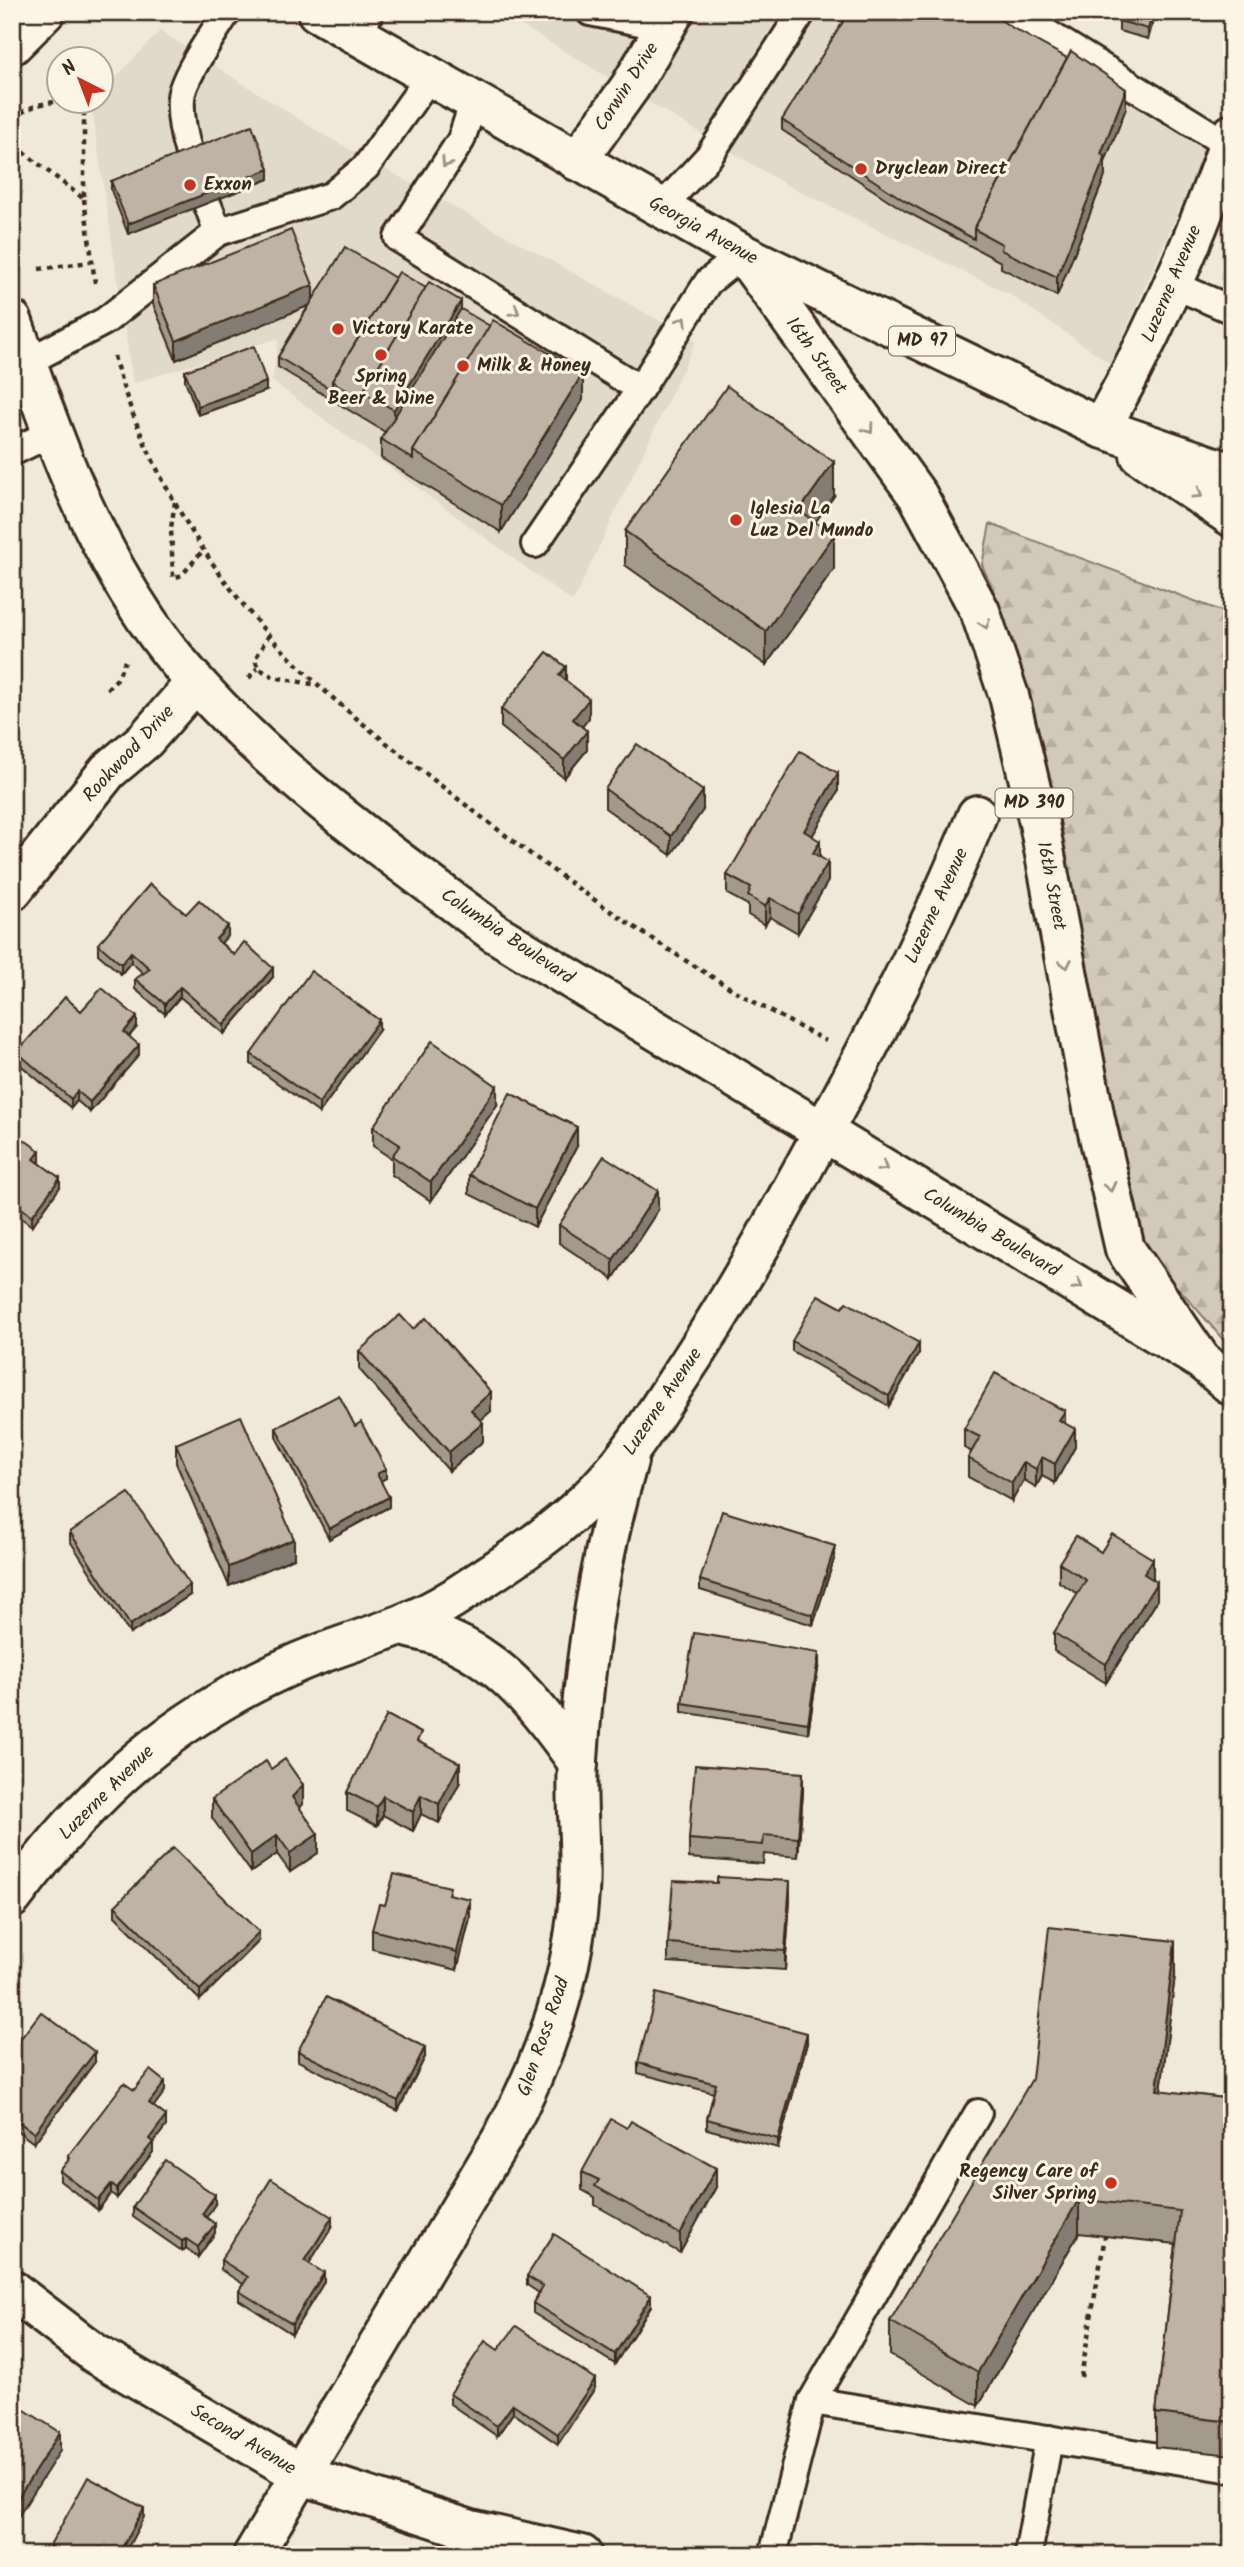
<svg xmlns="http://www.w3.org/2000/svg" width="1244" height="2567" font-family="Kalam,sans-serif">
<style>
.built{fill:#e1d9c9}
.forest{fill:url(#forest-firs);stroke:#867a6c;stroke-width:2}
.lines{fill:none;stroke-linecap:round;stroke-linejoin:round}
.lane-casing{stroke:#3b2a1e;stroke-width:32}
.street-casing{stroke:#3b2a1e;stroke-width:44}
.secondary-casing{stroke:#3b2a1e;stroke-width:44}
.primary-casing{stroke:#3b2a1e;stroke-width:44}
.path{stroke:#3b2a1e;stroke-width:4.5;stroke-dasharray:5 5;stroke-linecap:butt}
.lane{stroke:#fcf5e5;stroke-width:26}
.street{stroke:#fcf5e5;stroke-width:38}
.secondary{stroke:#fcf5e5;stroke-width:38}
.primary{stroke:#fcf5e5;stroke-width:38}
.wall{fill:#a39a8d;stroke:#3b2a1e;stroke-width:2}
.shaded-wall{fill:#857d73;stroke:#3b2a1e;stroke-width:2}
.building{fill:#beb3a4;stroke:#3b2a1e;stroke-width:2}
.oneway{stroke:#9c9082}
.poi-dot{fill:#c8321e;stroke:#fcf5e5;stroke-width:2.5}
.labels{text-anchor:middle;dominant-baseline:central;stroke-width:6;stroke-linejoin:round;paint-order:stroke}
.shield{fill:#fcf5e5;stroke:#75675a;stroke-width:2}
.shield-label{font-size:18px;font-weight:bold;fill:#3b2a1e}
.street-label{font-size:19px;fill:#3b2a1e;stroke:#fcf5e5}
.poi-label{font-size:19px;font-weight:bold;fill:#3b2a1e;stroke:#fcf5e5;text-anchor:start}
</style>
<defs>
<pattern id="forest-firs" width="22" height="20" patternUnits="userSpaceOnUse" patternTransform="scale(1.75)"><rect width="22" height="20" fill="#d2c9ba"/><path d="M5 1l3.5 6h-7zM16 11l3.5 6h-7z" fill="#b5ad9f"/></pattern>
</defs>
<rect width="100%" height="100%" fill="#f0e9d9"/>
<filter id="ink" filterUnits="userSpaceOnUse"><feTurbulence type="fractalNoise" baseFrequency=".0143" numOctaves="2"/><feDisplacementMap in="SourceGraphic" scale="14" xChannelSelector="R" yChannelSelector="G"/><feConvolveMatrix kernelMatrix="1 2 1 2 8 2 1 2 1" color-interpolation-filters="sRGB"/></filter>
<g filter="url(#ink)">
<g class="built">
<path d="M499,12H991L1208,144L1111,364L1009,294L787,185Z"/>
<path d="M160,31L324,135L696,341L573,602L272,381L279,338L133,383L91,103L102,102V92Z"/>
</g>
<path class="forest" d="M990,524L1232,615V1350L1183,1293L1139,1254L1086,968L1038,736L999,604L982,565Z"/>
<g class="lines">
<g class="lane-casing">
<g id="lane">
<path d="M590,12L665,27"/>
<path d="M1013,12L1228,145"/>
<path d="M358,36L370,12"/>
<path d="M474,101L461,140L398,238L640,389L708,282L743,254"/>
<path d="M661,208L709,156L802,12"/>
<path d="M218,232L331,196L366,167L430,76"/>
<path d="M1174,285L1232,310"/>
<path d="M27,362L105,321L218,232C204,193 178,141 181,98C182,78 215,31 227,12"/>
<path d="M12,452L51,433"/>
<path d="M535,544L640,389"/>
<path d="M812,2401L1232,2469"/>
<path d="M773,2555L812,2401L978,2113"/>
<path d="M1028,2555L1049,2439"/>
</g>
</g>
<g class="street-casing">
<g id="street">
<path d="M577,161L630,87L674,12"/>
<path d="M12,320C48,424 84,527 146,619C229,742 377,844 495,933L1201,1360"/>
<path d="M1101,428C1154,333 1197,237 1232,134"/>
<path d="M12,891L108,771L145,740L195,683"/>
<path d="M402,1626C417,1630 435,1633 449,1640C505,1663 544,1715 578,1763"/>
<path d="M12,1898C92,1790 175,1715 299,1662C351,1640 405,1629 452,1599C498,1569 547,1538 586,1501C622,1467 647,1427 673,1387C714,1326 751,1264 786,1200C855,1074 923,948 977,815"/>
<path d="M253,2555L501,2140C543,2065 573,1980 579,1893C582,1849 575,1804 578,1760C584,1660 600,1557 628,1461"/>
</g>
</g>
<g class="secondary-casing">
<g id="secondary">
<path d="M12,45L45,12"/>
<path d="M12,2290L94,2353L302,2475L471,2530L582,2555"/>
</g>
</g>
<g class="primary-casing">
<g id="primary">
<path d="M317,12L743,254L1101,428L1232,473"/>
<path d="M743,254L918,496L980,611L1009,696L1039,823L1095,1119L1125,1249L1201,1360L1232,1386"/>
<path d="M1140,455L1232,517"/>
</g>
</g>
<g class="path">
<path d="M12,117L37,105L60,101"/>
<path d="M12,124L22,151L84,199V102"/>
<path d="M84,199L95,283"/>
<path d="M39,269L90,262"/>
<path d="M114,356C138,448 194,547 255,619C308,683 375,734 439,784C561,880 688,970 826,1041"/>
<path d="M175,502L171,528L173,578L182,575L205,548"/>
<path d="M269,635L255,659L258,668L273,677L318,685"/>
<path d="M249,678L258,668"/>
<path d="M107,689L117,679L125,661"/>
<path d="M1081,2377L1105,2236"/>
</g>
<use href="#lane" class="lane"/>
<use href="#street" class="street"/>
<use href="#secondary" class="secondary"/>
<use href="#primary" class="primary"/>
</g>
<g class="wall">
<path d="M1121,12H1156L1148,39L1119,31V21Z"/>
<path d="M1126,108L1105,162V176L1057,296L1001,268V262L905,211L782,130V120Z"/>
<path d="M269,179L128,234L111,190V181Z"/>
<path d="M395,278L461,309L583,400L501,532L381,458V439L385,432L278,367V357L309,305L176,360L153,304V285L313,299Z"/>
<path d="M185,371L266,391L198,415L185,380Z"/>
<path d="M834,496L815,522L834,569L766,665L625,565V531Z"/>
<path d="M566,681L589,718L582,727L587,750L564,778L501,727V709Z"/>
<path d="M605,789L703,810L671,855L605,808Z"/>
<path d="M838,792L812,836L828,881L798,933L770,917L765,925L748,915V905L727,894V875Z"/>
<path d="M186,914L228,935L221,943L234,955L273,977L224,1034L180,997L165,1014L135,989V979L144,974L131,962L121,974L98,954V944Z"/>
<path d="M81,1011L137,1027L129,1037L139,1055L90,1112L77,1101L71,1108L17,1062V1052Z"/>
<path d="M379,1030L319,1113L251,1064V1054Z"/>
<path d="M497,1105L431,1201L392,1175V1159L373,1146V1127Z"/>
<path d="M12,1131L40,1161L39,1162L60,1187L32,1226L12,1211Z"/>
<path d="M577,1146L535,1227L469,1194V1175Z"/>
<path d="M658,1210L613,1279L559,1243V1225Z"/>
<path d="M413,1329L491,1411L480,1420L483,1441L449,1471L359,1369V1351Z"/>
<path d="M792,1341L919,1353L889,1406L792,1351Z"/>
<path d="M1065,1423L1075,1447L1055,1483L1042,1476L1036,1487L1024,1480L1012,1501L968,1477V1458L972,1452L964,1448V1429Z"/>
<path d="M355,1426L386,1478L381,1481L389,1507L329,1539L276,1437V1428Z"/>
<path d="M176,1444L294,1558L229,1586L176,1463Z"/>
<path d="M70,1532L190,1595L130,1634L70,1541Z"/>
<path d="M1101,1552L1153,1578V1580L1157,1601L1106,1683L1054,1651V1633L1078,1594L1059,1582V1563Z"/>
<path d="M835,1556L813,1625L700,1590V1580Z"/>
<path d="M819,1663L808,1733L682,1712V1703Z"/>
<path d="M421,1743L460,1782L439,1823L421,1814L413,1831L383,1815L377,1826L347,1811V1792Z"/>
<path d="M271,1769L303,1804L300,1808L318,1853L290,1872L277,1854L251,1872L212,1818V1799Z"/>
<path d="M803,1792L798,1857L764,1854L763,1864L689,1858V1839Z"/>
<path d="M450,1895L470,1918L457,1970L372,1949V1930L385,1905Z"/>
<path d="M790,1900L785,1970L668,1962V1943Z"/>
<path d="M115,1906L259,1941L200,2000L115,1916Z"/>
<path d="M1175,1975L1161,2091L1232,2099V2455L1156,2447V2413L1176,2244L1079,2233L978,2406L890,2355V2321Z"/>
<path d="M807,2043L778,2148L707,2129V2119L714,2093L638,2073V2063Z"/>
<path d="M12,2050L95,2062L34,2143L12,2127Z"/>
<path d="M298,2051L425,2057L398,2111L298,2061Z"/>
<path d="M134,2090L165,2091L153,2107L166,2126L153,2143V2152L117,2198L111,2193L98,2210L60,2181V2171L68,2161V2156Z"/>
<path d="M582,2172L716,2187L680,2253L595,2205V2197L582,2190Z"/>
<path d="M215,2204L206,2217L215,2233L198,2257L186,2248L182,2251L133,2217V2207Z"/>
<path d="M332,2227L309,2263L324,2282L292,2334L239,2300V2291L243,2284L221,2270V2260Z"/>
<path d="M527,2276L651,2306L615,2364L533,2313V2303L539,2293L527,2285Z"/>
<path d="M498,2350L595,2388L558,2444L513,2413L497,2436L450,2404V2394Z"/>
</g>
<g class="shaded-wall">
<path d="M1153,12H1156L1148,39V29Z"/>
<path d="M1126,89V108L1105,162V176L1057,296V277L1101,154Z"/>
<path d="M269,169V179L128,234V224Z"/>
<path d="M313,285V304L176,360V341Z"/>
<path d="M461,301V328L394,437V410Z"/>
<path d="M583,373V400L501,532V505Z"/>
<path d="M266,382V391L198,415V406Z"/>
<path d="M834,462V496L799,545V511Z"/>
<path d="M834,535V569L766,665V631Z"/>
<path d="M566,667V686L559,675Z"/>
<path d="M589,699V718L573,738V719Z"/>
<path d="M587,731V750L564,778V760Z"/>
<path d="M838,773V792L804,850V831Z"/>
<path d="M703,791V810L671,855V836Z"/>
<path d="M820,841V859L813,853Z"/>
<path d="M828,862V881L798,933V914Z"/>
<path d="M770,898V917L765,925V906Z"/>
<path d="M228,926V935L216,949V939Z"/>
<path d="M131,952V962L121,974V964Z"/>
<path d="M273,968V977L224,1034V1025Z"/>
<path d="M180,987V997L165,1014V1004Z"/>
<path d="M137,1017V1027L124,1042V1032Z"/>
<path d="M379,1020V1030L319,1113V1103Z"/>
<path d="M139,1045V1055L90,1112V1102Z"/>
<path d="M497,1086V1105L431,1201V1182Z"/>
<path d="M77,1091V1101L71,1108V1099Z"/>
<path d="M577,1127V1146L535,1227V1209Z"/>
<path d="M40,1151V1161L34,1168V1159Z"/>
<path d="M60,1178V1187L32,1226V1216Z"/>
<path d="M658,1191V1210L613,1279V1260Z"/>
<path d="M919,1343V1353L889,1406V1396Z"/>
<path d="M491,1392V1411L471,1429V1410Z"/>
<path d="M1065,1411V1430L1059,1420Z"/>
<path d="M483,1423V1441L449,1471V1452Z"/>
<path d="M1075,1429V1447L1055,1483V1464Z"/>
<path d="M1042,1457V1476L1036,1487V1469Z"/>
<path d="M1024,1462V1480L1012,1501V1483Z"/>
<path d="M386,1469V1478L377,1483V1474Z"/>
<path d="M389,1497V1507L329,1539V1529Z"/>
<path d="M294,1539V1558L229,1586V1567Z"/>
<path d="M835,1546V1556L813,1625V1615Z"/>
<path d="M1153,1559V1578L1144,1593V1574Z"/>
<path d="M1157,1582V1601L1106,1683V1664Z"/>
<path d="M190,1585V1595L130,1634V1625Z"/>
<path d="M819,1653V1663L808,1733V1723Z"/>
<path d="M17,1727V1736L12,1742V1732Z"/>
<path d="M460,1763V1782L439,1823V1804Z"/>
<path d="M803,1773V1792L798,1857V1838Z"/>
<path d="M303,1785V1804L292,1816V1797Z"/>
<path d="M421,1795V1814L413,1831V1812Z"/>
<path d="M383,1796V1815L377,1826V1807Z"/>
<path d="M318,1834V1853L290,1872V1853Z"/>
<path d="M277,1835V1854L251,1872V1854Z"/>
<path d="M790,1881V1900L785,1970V1951Z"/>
<path d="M470,1899V1918L457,1970V1952Z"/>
<path d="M259,1932V1941L200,2000V1990Z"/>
<path d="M1175,1941V1975L1157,2124V2090Z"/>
<path d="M807,2033V2043L778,2148V2139Z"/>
<path d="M425,2047V2057L398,2111V2101Z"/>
<path d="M95,2052V2062L34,2143V2133Z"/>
<path d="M165,2082V2091L149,2113V2103Z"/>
<path d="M166,2116V2126L153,2143V2152L117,2198V2188L149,2139Z"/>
<path d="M716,2168V2187L680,2253V2234Z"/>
<path d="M111,2184V2193L98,2210V2200Z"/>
<path d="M215,2195V2204L202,2224V2214Z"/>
<path d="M1079,2199V2233L978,2406V2372Z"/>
<path d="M332,2217V2227L305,2270V2261Z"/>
<path d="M215,2224V2233L198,2257V2247Z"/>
<path d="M186,2239V2248L182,2251V2241Z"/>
<path d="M324,2273V2282L292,2334V2324Z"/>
<path d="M651,2296V2306L615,2364V2354Z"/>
<path d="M595,2379V2388L558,2444V2434Z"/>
<path d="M513,2404V2413L497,2436V2426Z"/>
<path d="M60,2432V2451L12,2526V2507Z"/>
<path d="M144,2508V2517L124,2555H118Z"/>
</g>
<g class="building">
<path d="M849,12H989L1011,27L1067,58L974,229V239L905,201L782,120Z"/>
<path d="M1121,12H1153L1148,29L1119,21Z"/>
<path d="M1071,51L1126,89L1101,154L1105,157L1057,277L1001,250L1002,244L974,229Z"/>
<path d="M252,125L269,169L128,224L111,181Z"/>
<path d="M291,230L313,285L176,341L153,285Z"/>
<path d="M345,247L395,278L332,381V390L278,357Z"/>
<path d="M399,272L426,288L363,392V400L332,381Z"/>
<path d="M429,282L461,301L394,410L363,392Z"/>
<path d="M461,309L490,326L413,451V459L381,439Z"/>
<path d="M493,320L583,373L501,505L413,451Z"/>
<path d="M254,346L266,382L198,406L185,371Z"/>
<path d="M727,386L834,462L799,511L834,535L766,631L625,531Z"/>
<path d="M547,652L566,667L559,675L589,699L573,719L587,731L564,760L501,709Z"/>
<path d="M637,744L703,791L671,836L605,789Z"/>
<path d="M800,751L838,773L804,831L820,841L813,853L828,862L798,914L770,898L765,906L748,896L751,888L727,875Z"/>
<path d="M150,884L186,914L199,900L228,926L216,939L234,955L244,942L273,968L224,1025L180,987L165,1004L135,979L150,969L131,952L121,964L98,944Z"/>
<path d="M311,971L379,1020L319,1103L251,1054Z"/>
<path d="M102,988L137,1017L124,1032L139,1045L90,1102L77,1091L71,1099L17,1052L65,997L81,1011Z"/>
<path d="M432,1041L497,1086L431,1182L392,1156L400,1145L373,1127Z"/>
<path d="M510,1093L577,1127L535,1209L469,1175Z"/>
<path d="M12,1131L40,1151L34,1159L60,1178L32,1216L12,1201Z"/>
<path d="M604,1156L658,1191L613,1260L559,1225Z"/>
<path d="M818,1295L842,1308L846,1302L919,1343L889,1396L792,1341Z"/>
<path d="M400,1315L413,1329L426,1318L491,1392L471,1410L483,1423L449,1452L359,1351Z"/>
<path d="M995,1373L1065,1411L1059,1420L1075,1429L1055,1464L1042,1457L1036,1469L1024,1462L1012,1483L968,1458L980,1437L964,1429Z"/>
<path d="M339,1395L355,1426L361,1422L386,1469L377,1474L389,1497L329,1529L276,1428Z"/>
<path d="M241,1416L294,1539L229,1567L176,1444Z"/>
<path d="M129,1493L190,1585L130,1625L70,1532Z"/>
<path d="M722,1511L835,1546L813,1615L700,1580Z"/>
<path d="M1112,1534L1153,1559L1144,1574L1157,1582L1106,1664L1054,1633L1086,1580L1059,1563L1076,1536L1101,1552Z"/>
<path d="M694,1633L819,1653L808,1723L682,1703Z"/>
<path d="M387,1715L421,1733L417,1741L460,1763L439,1804L421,1795L413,1812L383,1796L377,1807L347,1792Z"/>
<path d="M12,1722L17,1727L12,1732Z"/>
<path d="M285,1759L303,1785L292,1797L318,1834L290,1853L277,1835L251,1854L212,1799L266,1761L271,1769Z"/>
<path d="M695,1765L803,1773L798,1838L764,1835L763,1845L689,1839Z"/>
<path d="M173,1848L259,1932L200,1990L115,1906Z"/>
<path d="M394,1874L450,1887L448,1894L470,1899L457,1952L372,1930L379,1904L385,1905Z"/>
<path d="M717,1877L790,1881L785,1951L668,1943L673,1881L717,1883Z"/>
<path d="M1049,1927L1175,1941L1157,2090L1232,2099V2422L1156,2413L1180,2211L1079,2199L978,2372L890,2321L1032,2079Z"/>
<path d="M656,1993L807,2033L778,2139L707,2119L716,2084L638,2063Z"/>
<path d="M326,1997L425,2047L398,2101L298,2051Z"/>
<path d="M41,2012L95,2052L34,2133L12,2117V2050Z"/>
<path d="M150,2070L165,2082L149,2103L166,2116L149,2139L153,2142L117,2188L111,2184L98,2200L60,2171L70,2158L68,2156L124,2083L134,2090Z"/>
<path d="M611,2119L627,2128L631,2121L716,2168L680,2234L595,2186L599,2180L582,2172Z"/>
<path d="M165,2160L215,2195L202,2214L215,2224L198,2247L186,2239L182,2241L133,2207Z"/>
<path d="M271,2179L332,2217L305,2261L324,2273L292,2324L239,2291L248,2277L221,2260Z"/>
<path d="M554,2234L651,2296L615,2354L533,2303L543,2286L527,2276Z"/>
<path d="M516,2326L595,2379L558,2434L513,2404L497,2426L450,2394L485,2341L498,2350Z"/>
<path d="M12,2402L60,2432L12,2507Z"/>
<path d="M88,2477L144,2508L118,2555H45Z"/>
</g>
<defs><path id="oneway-chevron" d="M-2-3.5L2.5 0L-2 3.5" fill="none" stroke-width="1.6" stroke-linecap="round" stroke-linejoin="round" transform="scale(1.75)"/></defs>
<g class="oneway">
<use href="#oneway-chevron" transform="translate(446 163) rotate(123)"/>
<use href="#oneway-chevron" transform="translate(515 311) rotate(32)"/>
<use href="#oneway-chevron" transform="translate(683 321) rotate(-58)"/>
<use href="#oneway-chevron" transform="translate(869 429) rotate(54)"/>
<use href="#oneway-chevron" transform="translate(1198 494) rotate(34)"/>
<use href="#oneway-chevron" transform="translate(985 624) rotate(71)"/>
<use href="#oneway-chevron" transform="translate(1066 964) rotate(79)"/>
<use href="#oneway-chevron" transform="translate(883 1167) rotate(31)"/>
<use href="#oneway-chevron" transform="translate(1110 1187) rotate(77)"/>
<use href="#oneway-chevron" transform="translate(1078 1285) rotate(31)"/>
</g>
</g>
<g class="poi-dot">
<circle cx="861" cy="169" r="7"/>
<circle cx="190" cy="185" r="7"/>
<circle cx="338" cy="329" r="7"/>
<circle cx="381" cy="355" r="7"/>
<circle cx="463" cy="366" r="7"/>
<circle cx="736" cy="520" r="7"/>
<circle cx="1111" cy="2183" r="7"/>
</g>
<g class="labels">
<g class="shield">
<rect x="889" y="326.5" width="66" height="29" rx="5"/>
<rect x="995.5" y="788.5" width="77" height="29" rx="5"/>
</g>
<g class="shield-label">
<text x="922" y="341">MD 97</text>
<text x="1034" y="803">MD 390</text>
</g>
<g class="street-label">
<text transform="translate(627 87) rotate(-57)">Corwin Drive</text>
<text transform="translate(703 231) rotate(29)">Georgia Avenue</text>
<text transform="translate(1172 284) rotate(-67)">Luzerne Avenue</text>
<text transform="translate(816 356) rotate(54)">16th Street</text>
<text transform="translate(129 754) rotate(-47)">Rookwood Drive</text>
<text transform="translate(1051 886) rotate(79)">16th Street</text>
<text transform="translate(937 906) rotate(-65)">Luzerne Avenue</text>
<text transform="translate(507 937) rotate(34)">Columbia Boulevard</text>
<text transform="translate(991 1233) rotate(31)">Columbia Boulevard</text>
<text transform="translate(663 1402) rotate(-56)">Luzerne Avenue</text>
<text transform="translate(107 1793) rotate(-45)">Luzerne Avenue</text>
<text transform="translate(544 2037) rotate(-71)">Glen Ross Road</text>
<text transform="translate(243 2440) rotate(31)">Second Avenue</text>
</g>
<g class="poi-label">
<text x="875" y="169">Dryclean Direct</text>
<text x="204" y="185">Exxon</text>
<text x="352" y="329">Victory Karate</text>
<text x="477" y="366">Milk &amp; Honey</text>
<text x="381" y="377" text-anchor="middle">Spring<tspan x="381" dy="22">Beer &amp; Wine</tspan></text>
<text x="750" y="509">Iglesia La<tspan x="750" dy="22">Luz Del Mundo</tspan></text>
<text x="1097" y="2172" text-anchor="end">Regency Care of<tspan x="1097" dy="22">Silver Spring</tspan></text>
</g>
</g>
<rect width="1244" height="2567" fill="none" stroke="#fcf5e5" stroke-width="42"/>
<rect x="21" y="21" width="1202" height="2525" fill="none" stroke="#3b2a1e" stroke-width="2.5" filter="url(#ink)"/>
<g transform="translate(80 80) rotate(318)"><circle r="33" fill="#fcf5e5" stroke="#afa495" stroke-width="2"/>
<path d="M0-5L12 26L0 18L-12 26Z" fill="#c8321e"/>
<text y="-10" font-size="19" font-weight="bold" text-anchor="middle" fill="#3b2a1e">N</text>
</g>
</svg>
